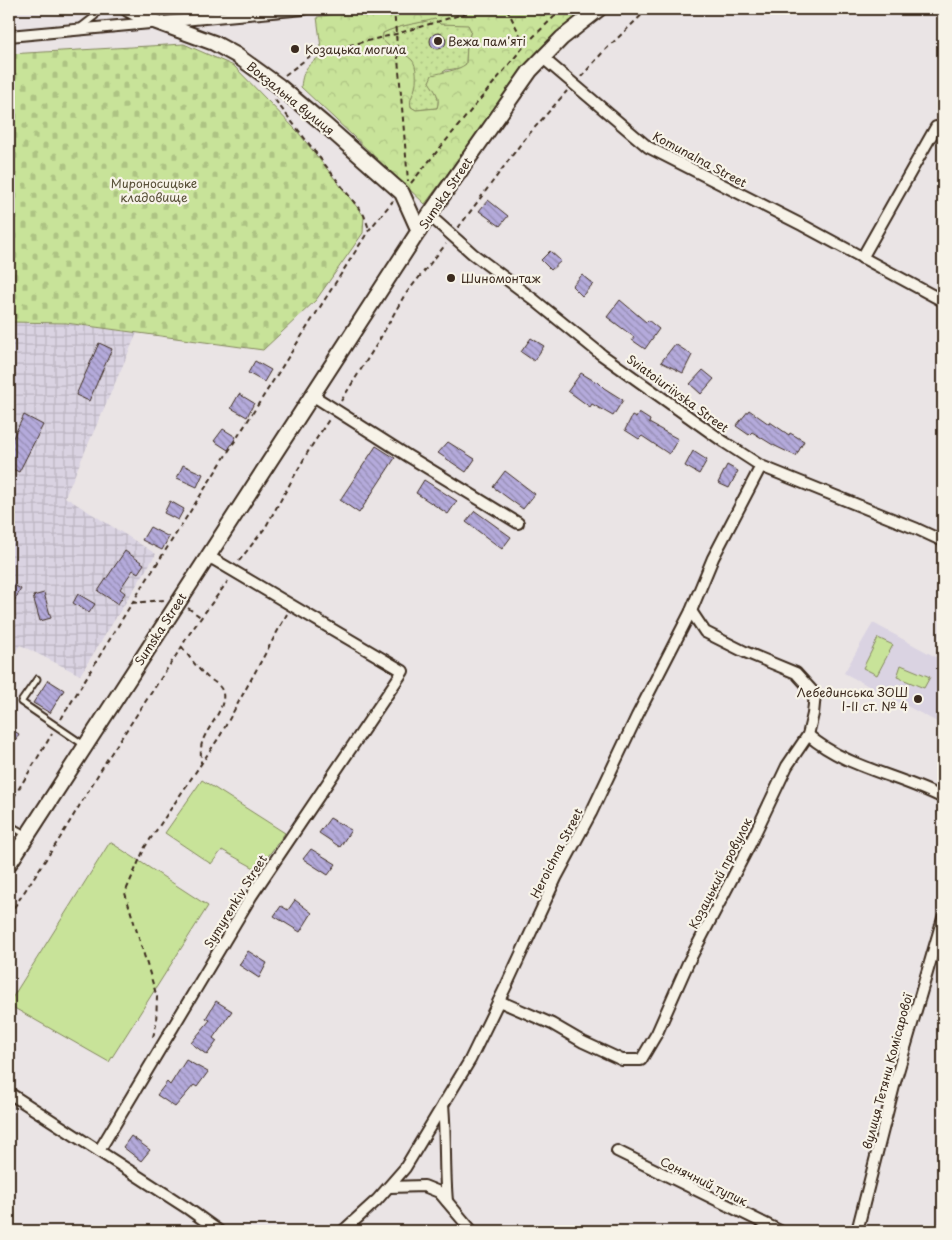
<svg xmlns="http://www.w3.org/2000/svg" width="952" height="1240" font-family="'Playpen Sans',sans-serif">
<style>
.built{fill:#dad3e2}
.industrial{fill:url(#industrial-grid)}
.grass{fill:url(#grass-dots);stroke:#82865c}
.forest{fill:url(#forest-crowns);stroke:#82865c;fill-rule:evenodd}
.cemetery{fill:url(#cemetery-stones);stroke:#82865c}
.park{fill:#c8e399;stroke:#82865c}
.building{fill:url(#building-back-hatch);stroke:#3b2a1e}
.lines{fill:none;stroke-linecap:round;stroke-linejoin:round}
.service-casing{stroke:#3b2a1e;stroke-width:9}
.minor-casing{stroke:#3b2a1e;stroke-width:14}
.secondary-casing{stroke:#3b2a1e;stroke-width:18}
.path{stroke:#3b2a1e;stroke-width:2;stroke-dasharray:5 4;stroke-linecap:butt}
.service{stroke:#f7f3e8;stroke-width:5}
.minor{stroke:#f7f3e8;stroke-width:10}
.secondary{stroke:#f7f3e8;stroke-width:14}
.poi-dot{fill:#3b2a1e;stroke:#f7f3e8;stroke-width:2}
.labels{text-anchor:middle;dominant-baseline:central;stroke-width:4.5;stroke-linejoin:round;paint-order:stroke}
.poi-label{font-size:12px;fill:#3b2a1e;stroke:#f7f3e8;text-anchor:start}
.street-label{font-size:12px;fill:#3b2a1e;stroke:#f7f3e8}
.park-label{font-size:12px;fill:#574f37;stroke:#f7f3e8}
</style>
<defs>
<pattern id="industrial-grid" width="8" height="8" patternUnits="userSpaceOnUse" patternTransform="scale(1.25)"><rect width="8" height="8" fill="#dad3e2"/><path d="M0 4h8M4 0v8" fill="none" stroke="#bcb5c1"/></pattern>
<pattern id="grass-dots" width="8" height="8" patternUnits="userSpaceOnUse" patternTransform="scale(1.25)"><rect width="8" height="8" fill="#c8e399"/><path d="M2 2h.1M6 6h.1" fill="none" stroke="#adc383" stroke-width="1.8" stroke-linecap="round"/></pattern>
<pattern id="forest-crowns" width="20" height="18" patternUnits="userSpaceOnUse" patternTransform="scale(1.25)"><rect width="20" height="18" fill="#c8e399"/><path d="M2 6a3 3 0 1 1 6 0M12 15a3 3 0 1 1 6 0" fill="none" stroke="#adc383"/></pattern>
<pattern id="cemetery-stones" width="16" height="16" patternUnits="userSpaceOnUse" patternTransform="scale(1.25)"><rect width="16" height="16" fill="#c8e399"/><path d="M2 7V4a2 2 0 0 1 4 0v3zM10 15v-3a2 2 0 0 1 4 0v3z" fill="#adc383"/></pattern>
<pattern id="building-back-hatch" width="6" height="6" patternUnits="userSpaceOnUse" patternTransform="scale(1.25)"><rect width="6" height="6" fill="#b4aadb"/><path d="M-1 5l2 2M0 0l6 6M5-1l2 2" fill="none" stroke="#948bb1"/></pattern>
</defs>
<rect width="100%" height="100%" fill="#eae4e5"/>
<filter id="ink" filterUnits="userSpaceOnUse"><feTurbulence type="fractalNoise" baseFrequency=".02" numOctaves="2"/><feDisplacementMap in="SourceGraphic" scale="10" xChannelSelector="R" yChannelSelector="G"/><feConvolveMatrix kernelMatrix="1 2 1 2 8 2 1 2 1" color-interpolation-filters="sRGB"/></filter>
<g filter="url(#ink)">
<path class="built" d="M873,623L943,661V725L844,673Z"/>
<path class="industrial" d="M9,322L66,323L137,333L65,497L156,554L80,675L20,645L9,660Z"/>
<path class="grass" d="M435,18L440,24H468L471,31L467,44L466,64L461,68L446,70L429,81C435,91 441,97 437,108L416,110L411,107L410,101L415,87L412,60L386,45L382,39L383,33C399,25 417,24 435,18Z"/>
<path class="forest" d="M363,9H584L533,58L425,204L301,87C303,68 308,65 322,55L317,17ZM435,19L440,24L468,25L471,31L467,44L466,64C457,71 443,72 432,75L429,82C435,91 441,97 437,108L416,110L411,107C409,99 413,96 415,88C417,81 417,65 412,60C403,51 390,50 382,39L383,33C399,25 417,24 435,19Z"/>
<path class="cemetery" d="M184,44L234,66L298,132L364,216L363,233L316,300L263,350L66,323L9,322V54Z"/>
<g class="park">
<path d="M878,638L893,645L877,675L863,668Z"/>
<path d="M901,665L930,677L924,688L897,677Z"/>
<path d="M202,780L285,833L258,870L222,850L211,864L165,833Z"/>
<path d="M110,842L208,906L109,1062L9,1005V1003Z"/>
</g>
<g class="building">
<circle cx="438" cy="41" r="8"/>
<path d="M488,200L508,216L500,226L479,211Z"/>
<path d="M550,251L561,261L551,270L541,260Z"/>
<path d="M582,275L593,284L582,296L572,286Z"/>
<path d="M620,300L646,322L648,320L659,329L645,349L632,340L634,337L607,317Z"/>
<path d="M531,338L544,346L534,361L521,352Z"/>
<path d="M99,343L112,349L89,401L76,395Z"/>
<path d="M675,344L692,355L683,373L661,362Z"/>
<path d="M255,361L271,370L264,382L248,373Z"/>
<path d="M703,370L714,379L701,394L690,384Z"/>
<path d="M581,373L596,382L597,381L604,388L623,400L613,416L592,404L590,407L568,391Z"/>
<path d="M239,394L254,403L247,417L231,408Z"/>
<path d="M749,410L769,424L770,422L789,435L790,433L804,441L796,456L773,445L752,432L749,435L736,426Z"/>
<path d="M639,413L650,420L649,423L678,439L669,454L642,436L639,439L625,430L632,416L636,418Z"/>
<path d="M24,415L43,425L19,472L9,467V446Z"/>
<path d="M223,429L236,437L228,450L214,441Z"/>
<path d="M448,442L475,459L466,472L438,453Z"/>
<path d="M376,446L395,458L359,513L340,500Z"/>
<path d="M693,451L707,460L699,474L685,466Z"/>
<path d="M183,465L203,474L197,487L177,478Z"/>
<path d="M727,465L738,471L729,488L718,483Z"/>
<path d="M505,471L535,494L523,509L493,487Z"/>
<path d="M424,480L457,501L448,514L416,493Z"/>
<path d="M170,501L184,509L178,520L164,513Z"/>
<path d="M475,511L511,537L502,549L466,522Z"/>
<path d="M150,527L169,537L162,550L142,540Z"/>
<path d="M125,551L144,564L138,573L133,570L120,589L125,593L118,604L98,591Z"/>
<path d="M9,582L21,589L9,610Z"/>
<path d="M44,593L51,618L40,621L33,596Z"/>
<path d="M78,594L95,604L89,613L73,603Z"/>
<path d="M48,680L64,690L50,713L33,703Z"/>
<path d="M9,728L19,734L9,751Z"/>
<path d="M330,818L351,830L340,847L319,833Z"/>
<path d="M311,849L336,864L328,875L303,859Z"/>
<path d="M295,900L312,913L300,932L274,916L281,906L288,910Z"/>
<path d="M248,951L267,963L259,978L239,965Z"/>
<path d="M216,1001L232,1011L213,1038L217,1041L207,1055L191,1043L210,1020L206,1018Z"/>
<path d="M186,1060L208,1072L197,1087L194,1085L175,1107L157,1095L167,1082L170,1085Z"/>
<path d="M131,1136L150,1150L141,1161L123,1147Z"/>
</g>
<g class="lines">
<g class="service-casing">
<g id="service">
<path d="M82,26L95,16L98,9"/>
<path d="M37,679L21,702L84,745"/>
<path d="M9,825L27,835"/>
</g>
</g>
<g class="minor-casing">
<g id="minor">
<path d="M9,36L304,9"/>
<path d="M543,58L648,147L802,225L943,301"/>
<path d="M429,215L473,254L533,299L602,355L724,442L761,466L917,529L943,541"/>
<path d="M862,258L936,127"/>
<path d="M312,395L408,456L518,523"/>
<path d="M808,735C846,768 899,775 943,798"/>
<path d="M499,1001L552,1024L583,1042L622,1060H641L657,1033L688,963L749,846L787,766L808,735L813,714L815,694L796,673L745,652L705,632L691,611"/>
<path d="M9,1093L187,1208L219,1231"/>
<path d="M443,1105C446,1137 444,1169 447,1201"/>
<path d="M99,1151L252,895L403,671L208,556"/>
<path d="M617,1151L780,1231"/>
<path d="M390,1187L424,1186L439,1192L472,1231"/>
<path d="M343,1231L377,1200L405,1168L470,1060L507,984L556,878L591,813L637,716L691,611L713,558L761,466"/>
<path d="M857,1231L895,1082L943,918"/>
</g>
</g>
<g class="secondary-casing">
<g id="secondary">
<path d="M128,9L143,17L214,43L236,55L279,86L324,124L402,193L419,231"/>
<path d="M9,864L429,215L530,71L562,38L599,9"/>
</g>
</g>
<g class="path">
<path d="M394,9L408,181"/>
<path d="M507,9L525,45"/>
<path d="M285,75L313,54L396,34L480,9"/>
<path d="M581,77L603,52L648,9"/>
<path d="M275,100L364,215L369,229"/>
<path d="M411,183L525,45L562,9"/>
<path d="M458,228L523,141L567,91"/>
<path d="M341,401L377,344L404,296L446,244"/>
<path d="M239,561L265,528L309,450L330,418"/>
<path d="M132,603L164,600"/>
<path d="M188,608L202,618"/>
<path d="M182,647C190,658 197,668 207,677C211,680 217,683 220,687C232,702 208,726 203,740C200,747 201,755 201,763"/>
<path d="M61,719L132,603L369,230L393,201"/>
<path d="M9,805L52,734"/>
<path d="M9,915L60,838L108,758L181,648L187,637L228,581"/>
<path d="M153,1037L156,1025L157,997L125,893L145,847L220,736L287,614"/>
</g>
<use href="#service" class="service"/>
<use href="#minor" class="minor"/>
<use href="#secondary" class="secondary"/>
</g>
</g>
<g class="poi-dot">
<circle cx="438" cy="41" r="5"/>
<circle cx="295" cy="49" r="5"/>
<circle cx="451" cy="278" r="5"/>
<circle cx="918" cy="699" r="5"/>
</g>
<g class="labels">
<g class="poi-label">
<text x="448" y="41">Вежа пам'яті</text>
<text x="305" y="49">Козацька могила</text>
<text x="461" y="278">Шиномонтаж</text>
<text x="908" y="692" text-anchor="end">Лебединська ЗОШ<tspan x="908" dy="14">І-ІІ ст. № 4</tspan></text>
</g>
<g class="street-label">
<text transform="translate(291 98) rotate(39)">Вокзальна вулиця</text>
<text transform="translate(700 159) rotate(28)">Komunalna Street</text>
<text transform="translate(445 193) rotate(-56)">Sumska Street</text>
<text transform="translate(678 393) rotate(36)">Sviatoiuriivska Street</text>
<text transform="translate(160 629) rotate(-57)">Sumska Street</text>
<text transform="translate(556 853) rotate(-63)">Heroichna Street</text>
<text transform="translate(720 873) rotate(-63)">Козацький провулок</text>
<text transform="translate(235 901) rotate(-58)">Symyrenkiv Street</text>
<text transform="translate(887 1071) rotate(-75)">вулиця Тетяни Комісарової</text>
<text transform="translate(704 1181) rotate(26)">Сонячний тупик</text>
</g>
<g class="park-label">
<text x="154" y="183">Мироносицьке<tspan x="154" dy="14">кладовище</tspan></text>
</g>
</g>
<rect width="952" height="1240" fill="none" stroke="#f7f3e8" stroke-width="30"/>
<rect x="15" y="15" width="922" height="1210" fill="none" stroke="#3b2a1e" stroke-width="2" filter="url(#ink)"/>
</svg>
